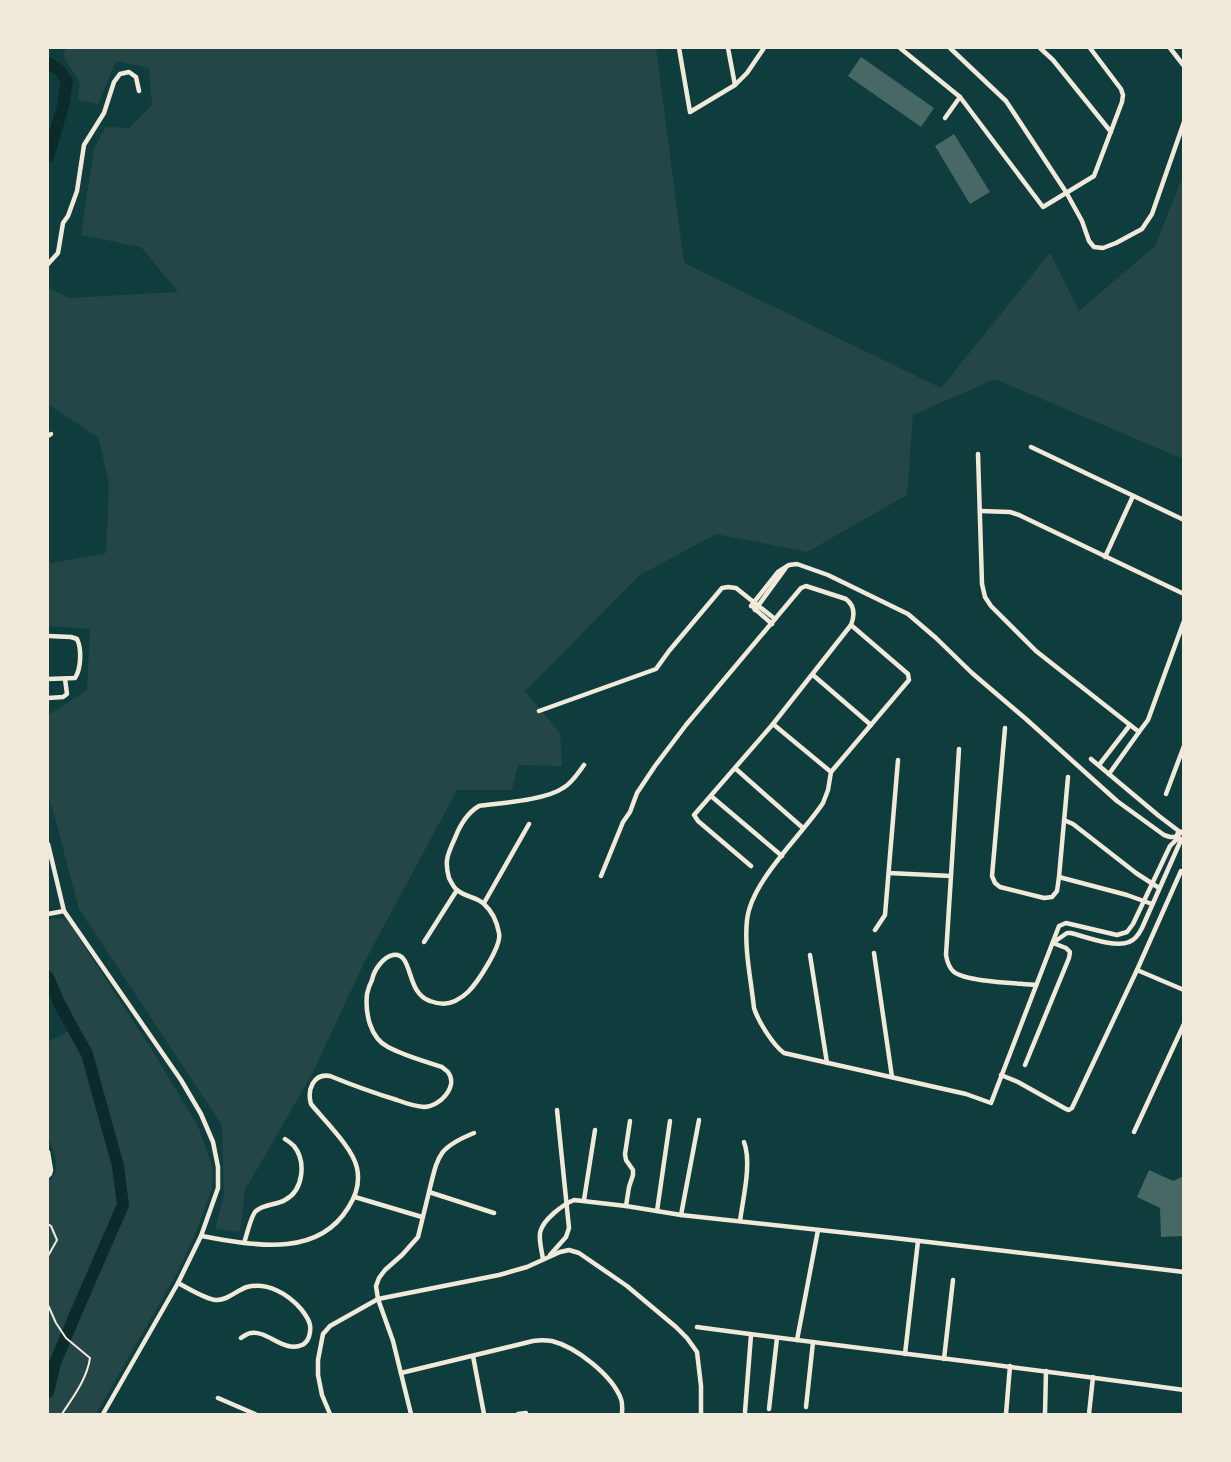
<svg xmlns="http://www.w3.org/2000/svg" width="1231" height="1462" font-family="Spectral,serif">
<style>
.green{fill:#244646}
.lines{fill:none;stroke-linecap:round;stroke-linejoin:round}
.river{stroke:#0a2a2b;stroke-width:12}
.building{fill:#486865}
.service{stroke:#f1e9da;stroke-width:2}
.minor{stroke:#f1e9da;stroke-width:4.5}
.tertiary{stroke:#f1e9da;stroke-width:5.5}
</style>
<rect width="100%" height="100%" fill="#0f3d3e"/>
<g class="green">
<path d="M67,48H656L684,263L941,388L1050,253L1079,311L1155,246L1183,176V459L995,379L913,415L907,495L807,552L716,534L640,575L525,691L560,733L562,766L518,765L512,790H457L364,963L312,1074L245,1190L240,1232L215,1229L224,1195L222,1125L79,909L54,814L48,795V715L87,690L90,629L48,626V564L106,553L109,485L99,438L48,404V288L69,298L178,292L141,247L81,235L94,148L106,127L129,128L152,105L149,68L116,61L98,104L78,100L80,82L63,56Z"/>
<path d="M54,918L64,919L69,923L150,1047L198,1126L212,1166V1189L194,1237L177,1273L96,1414H48V1182C63,1172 54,1150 48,1137V1042L76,1027L48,977V920Z"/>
</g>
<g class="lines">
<g class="river">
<path d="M48,63L59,70L67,81L63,106L48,157"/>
<path d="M48,977L59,1003L87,1054L118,1166L123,1205L75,1315L55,1363L48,1392"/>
</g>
</g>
<g class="building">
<path d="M861,57L934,108L921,127L848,76Z"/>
<path d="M954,134L990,192L970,204L935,146Z"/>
<path d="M1149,1170L1173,1181L1184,1176V1236L1161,1237L1160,1208L1137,1197Z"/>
</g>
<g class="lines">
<g class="service">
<path d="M48,1224L51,1226L57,1240L48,1256"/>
<path d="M48,1305L56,1323L66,1338L90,1358C87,1379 73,1397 62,1414"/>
</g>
<g class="minor">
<path d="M679,48L690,112L735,85L747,73L764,48"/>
<path d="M728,48L735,85"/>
<path d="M900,48L960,97L1043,207L1094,176L1122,102L1123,95L1121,89L1090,48"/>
<path d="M950,48L1006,101L1066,192L1082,221L1089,241L1094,247L1103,248L1116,243L1142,229L1152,214L1184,122"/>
<path d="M1040,48L1053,60L1111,132"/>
<path d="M1170,48L1184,66"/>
<path d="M945,118L960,97"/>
<path d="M48,264L58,253L63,223L68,216L77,191L84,145L104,113L114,82L120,74L129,72L136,77L139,91"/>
<path d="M48,436L51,434"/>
<path d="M1031,447L1184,520"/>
<path d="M978,454L982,584L985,597L991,606L1036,651L1139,732L1148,720L1184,621"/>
<path d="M980,511L1010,512L1019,515L1184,594"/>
<path d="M1105,557L1133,496"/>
<path d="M751,606L778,572L789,565L797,564L828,575L908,614L936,638L972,673L1026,719L1117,801L1164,835L1170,837H1177"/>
<path d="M754,608L772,624"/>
<path d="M755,610L785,569"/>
<path d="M851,625L908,674L909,680L831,772L828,790L823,803C802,835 751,881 747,920C744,949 751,979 754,1008C758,1021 773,1045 784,1053L966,1094L991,1103L1059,926L1066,923L1117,935L1127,932L1133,924L1170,846L1178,838"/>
<path d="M48,636L71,637L77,639C82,649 81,669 75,678L48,679"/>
<path d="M813,675L871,725"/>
<path d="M48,698L63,697L67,694L65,679"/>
<path d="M539,711L656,669L669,651L722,588L728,587L736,588L775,619"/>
<path d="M773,724L831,772"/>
<path d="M1005,728L992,876L995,883L1000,887L1044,898L1052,897L1057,891L1059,877L1068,777"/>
<path d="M959,749L946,955C947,961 949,968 954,972C967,982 1018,983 1036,985"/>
<path d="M1091,759L1159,816L1180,832"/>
<path d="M1099,765L1130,725"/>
<path d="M736,769L803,828"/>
<path d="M1109,774L1139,732"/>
<path d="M1166,794L1184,746"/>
<path d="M711,796L782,856"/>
<path d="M1064,820L1073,824L1136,873L1159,888"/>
<path d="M48,844L64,911L181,1080L201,1114L213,1142L218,1167V1188L201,1236L178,1283L103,1414"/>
<path d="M889,873L951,876"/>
<path d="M601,876L623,822L630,812L637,793L655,766L686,725L801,588L806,586L846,599C855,606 855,615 851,625L773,724L694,815L698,821L751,866"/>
<path d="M1059,877L1127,895L1152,904"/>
<path d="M484,903L529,824"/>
<path d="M48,914L64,911"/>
<path d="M875,930L885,915L898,760"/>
<path d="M424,942L457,890"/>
<path d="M1054,942L1067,933H1071C1086,937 1115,948 1129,942C1135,940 1139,934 1142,928L1181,840"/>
<path d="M874,953L892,1077"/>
<path d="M810,955L827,1063"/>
<path d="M1137,970L1184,990"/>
<path d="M1025,1065L1069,958L1070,952L1066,948L1053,943"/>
<path d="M1001,1075L1018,1082L1066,1109L1069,1110L1072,1108L1137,970L1181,871"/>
<path d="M1134,1132L1184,1024"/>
<path d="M48,1152L51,1170L50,1174L48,1176"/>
<path d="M429,1192C438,1156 437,1148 474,1133"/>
<path d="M355,1197L422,1217"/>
<path d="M584,1200L595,1130"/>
<path d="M626,1206L629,1187L633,1175V1170L626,1160L625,1154L630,1121"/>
<path d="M657,1211L670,1121"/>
<path d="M681,1215L699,1120"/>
<path d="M740,1221C743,1198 752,1163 744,1142"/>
<path d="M201,1236C250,1244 316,1260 348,1208C356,1196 360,1182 357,1168C353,1148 324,1120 311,1104C307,1090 313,1073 330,1076C352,1085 374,1093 397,1100C405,1103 414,1106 424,1107C439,1107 459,1087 448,1072C446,1070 444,1069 442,1067C424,1061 405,1056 388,1047C370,1038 365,1013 367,994C368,989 370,984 372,980C374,970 383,957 393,955C414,952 405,993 430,1001C438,1004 447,1005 455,1001C459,999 465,995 468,992C477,983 502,946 499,933C497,922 493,912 484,904C477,897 465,897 457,890C454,888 451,882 449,878C444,860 448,854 455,838C460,825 467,813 479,806C501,803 546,800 563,788C572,783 578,773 584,765"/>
<path d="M244,1243C247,1235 251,1215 256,1211C264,1204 277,1205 285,1200C304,1190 306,1161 294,1146C291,1143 288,1141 285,1139"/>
<path d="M550,1255L566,1237L569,1228L557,1110"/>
<path d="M543,1259C539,1236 535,1230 554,1213C561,1207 566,1203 574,1200L626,1206L681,1215L894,1238L1184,1272"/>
<path d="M178,1283C188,1288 205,1299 216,1300C227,1301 237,1290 247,1287C268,1282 288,1294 301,1309C305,1314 309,1319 310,1325C311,1332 309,1342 302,1345C284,1353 267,1330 251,1333C248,1333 244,1336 241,1338"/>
<path d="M697,1327C859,1349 1022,1367 1184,1390"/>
<path d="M797,1340L818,1230"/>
<path d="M905,1354L918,1241"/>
<path d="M473,1356L484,1414"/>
<path d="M944,1359L953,1280"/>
<path d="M401,1373L533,1341C539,1340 546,1340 552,1341C576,1347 612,1375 621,1399C623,1404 622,1410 622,1414"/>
<path d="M218,1398L255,1414"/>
<path d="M806,1407L813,1342"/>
<path d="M769,1409L777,1338"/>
<path d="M745,1412L751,1335"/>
<path d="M330,1414L322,1395L318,1375V1360L323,1334L330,1326L378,1299L499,1275L527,1267L560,1252L569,1250L579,1253L627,1286L676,1327L687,1338L697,1352L701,1386V1414"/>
<path d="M411,1414L393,1341L378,1299L376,1286L379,1278L385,1270L402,1255L418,1237L429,1192L494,1213"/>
<path d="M518,1414L526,1413"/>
<path d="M1006,1414L1010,1366"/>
<path d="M1045,1414L1046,1371"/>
<path d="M1089,1414L1093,1377"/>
</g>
<path class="tertiary" d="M1184,833L1179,832L1177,836L1180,840L1184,839"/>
</g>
<rect width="1231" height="1462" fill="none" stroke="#f1e9da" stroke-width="98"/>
</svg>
